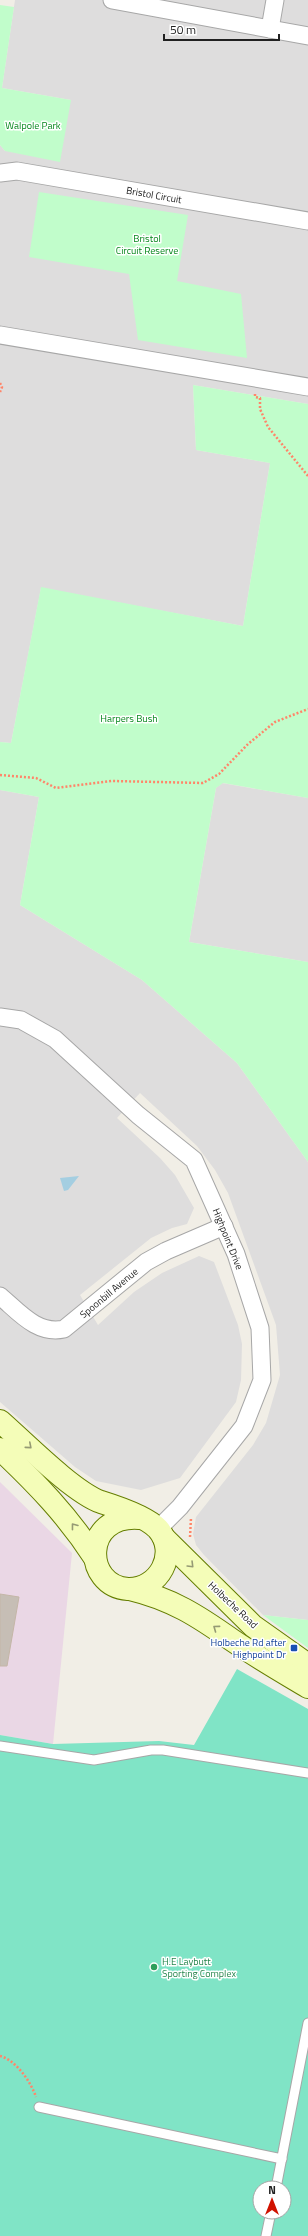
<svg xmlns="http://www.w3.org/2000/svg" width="308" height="2236" font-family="'Titillium Web',sans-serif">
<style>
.residential{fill:#dedddd}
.industrial{fill:#ead7e5}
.park{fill:#c1fdcb}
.pitch{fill:#80e4c6;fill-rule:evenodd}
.water{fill:#a4cee1}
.building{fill:#c6beb5;stroke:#c4b6a7}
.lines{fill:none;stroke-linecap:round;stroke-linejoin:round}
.lane-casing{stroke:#a7a7a7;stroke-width:11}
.street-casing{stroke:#a7a7a7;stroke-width:19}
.secondary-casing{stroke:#657e00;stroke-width:24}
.path{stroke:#ff8569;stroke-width:2.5;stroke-dasharray:2 2;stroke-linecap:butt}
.lane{stroke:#fff;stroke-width:9}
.street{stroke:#fff;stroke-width:17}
.secondary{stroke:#f4fdb8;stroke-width:22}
.oneway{stroke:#959a74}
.transit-dot{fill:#1a4fb4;stroke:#fff;stroke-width:1.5}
.leisure-dot{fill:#2e9e5b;stroke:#fff;stroke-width:1.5}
.labels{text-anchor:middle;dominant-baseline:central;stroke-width:3;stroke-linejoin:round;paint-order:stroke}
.park-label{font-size:10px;fill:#05871b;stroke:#fff}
.street-label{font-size:10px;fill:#202020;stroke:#fff}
.transit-label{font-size:10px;fill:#164399;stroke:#fff;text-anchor:end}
.leisure-label{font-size:10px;fill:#27864d;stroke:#fff;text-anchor:start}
</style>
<rect width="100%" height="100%" fill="#f1eee6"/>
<g class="residential">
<path d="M15,0H308V404L193,385L196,450L270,463L243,626L41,588L11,743L0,742V145L5,151L71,100L2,88Z"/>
<path d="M222,783L308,798V962L189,942L216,788Z"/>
<path d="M0,790L39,797L20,905L142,980L237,1063L308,1162V1620L263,1615L204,1555L196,1545L193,1534L196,1517L253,1445L266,1423L280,1375L276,1325L228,1193L215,1170L197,1146L140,1093L117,1118L160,1158L175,1175L194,1208L187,1224L172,1228L151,1238L80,1295L98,1325L134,1292L162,1273L199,1256L214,1262L238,1325L242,1344L241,1380L236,1402L180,1478L141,1490L96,1481L75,1467L0,1402Z"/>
</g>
<path class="industrial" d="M0,1482L72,1553L53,1744L0,1735Z"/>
<g class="park">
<path d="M0,5L14,7L2,88L71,100L60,162L5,151L0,145Z"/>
<path d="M39,192L188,215L177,281L241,294L247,358L138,340L129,274L29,257Z"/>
<path d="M193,385L308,404V798L223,783L216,788L189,942L308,962V1162L237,1063L142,980L20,905L39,797L0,790V742L11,743L41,587L243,626L270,463L196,450Z"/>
<path d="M263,1615L308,1620V1648Z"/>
</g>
<path class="pitch" d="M237,1669L308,1709V2236H0V1735L53,1744L159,1741L194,1745ZM260,2188H284V2212H260Z"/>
<path class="water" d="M79,1176L68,1190L64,1191L60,1178Z"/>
<path class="building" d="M0,1594L19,1597L7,1666H0Z"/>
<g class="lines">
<g class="lane-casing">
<g id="lane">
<path d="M0,1746L94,1760L151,1750H163L308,1773"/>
<path d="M39,2107L282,2159"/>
<path d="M276,2188L308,2023"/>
<path d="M266,2236L271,2212"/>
</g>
</g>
<g class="street-casing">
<g id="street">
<path d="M112,0L308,36"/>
<path d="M270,29L275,0"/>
<path d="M0,173L17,171L308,221"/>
<path d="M0,335L308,387"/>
<path d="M0,1017L21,1020L55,1039L138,1115L194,1160L236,1254L260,1328L262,1380L244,1426L180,1507L158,1529"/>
<path d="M0,1296C19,1312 37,1335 64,1329L146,1262L166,1251L224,1226"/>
</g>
</g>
<g class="secondary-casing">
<g id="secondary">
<path d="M0,1421C24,1442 73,1492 101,1502C117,1507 147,1517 158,1529C179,1553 159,1590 128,1589C83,1586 82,1514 139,1518"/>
<path d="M0,1449C36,1483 68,1516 95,1558"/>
<path d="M164,1538L253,1626L308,1665"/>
<path d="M130,1589C172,1599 198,1616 232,1640C257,1657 283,1672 308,1687"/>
</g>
</g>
<g class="path">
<path d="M0,383L2,387L0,392"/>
<path d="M255,394V397L260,398V409L268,427L308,476"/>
<path d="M0,775L36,778L56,788L112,781L203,783L219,774L248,744L275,722L308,709"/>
<path d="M190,1537L191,1518"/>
<path d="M0,2056C16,2060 31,2082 36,2097"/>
</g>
<use href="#lane" class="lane"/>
<use href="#street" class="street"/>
<use href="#secondary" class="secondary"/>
</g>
<defs><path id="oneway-chevron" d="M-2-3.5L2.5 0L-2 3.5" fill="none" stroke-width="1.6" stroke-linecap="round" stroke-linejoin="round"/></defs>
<g class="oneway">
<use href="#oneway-chevron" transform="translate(29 1446) rotate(41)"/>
<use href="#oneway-chevron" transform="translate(74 1526) rotate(-128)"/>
<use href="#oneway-chevron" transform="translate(191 1565) rotate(45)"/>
<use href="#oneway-chevron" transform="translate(216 1628) rotate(-144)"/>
</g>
<rect class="transit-dot" x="290" y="1644" width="8" height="8" rx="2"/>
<circle class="leisure-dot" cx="154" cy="1967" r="4"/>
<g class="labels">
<g class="park-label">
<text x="33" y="125">Walpole Park</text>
<text x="147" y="238">Bristol<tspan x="147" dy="12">Circuit Reserve</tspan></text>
<text x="129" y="718">Harpers Bush</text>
</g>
<g class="street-label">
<text transform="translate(154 195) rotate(10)">Bristol Circuit</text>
<text transform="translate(228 1239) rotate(68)">Highpoint Drive</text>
<text transform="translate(109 1293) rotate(-40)">Spoonbill Avenue</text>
<text transform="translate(233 1605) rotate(43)">Holbeche Road</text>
</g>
<g class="transit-label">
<text x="286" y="1642">Holbeche Rd after<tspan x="286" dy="12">Highpoint Dr</tspan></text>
</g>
<g class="leisure-label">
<text x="162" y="1961">H.E Laybutt<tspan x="162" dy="12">Sporting Complex</tspan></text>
</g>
</g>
<g transform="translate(272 2200)"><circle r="19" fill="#ffffff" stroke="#a6a6a6"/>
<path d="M0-3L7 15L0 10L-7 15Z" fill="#d01200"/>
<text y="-6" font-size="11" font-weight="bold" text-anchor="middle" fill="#202020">N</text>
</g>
<path d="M164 34v6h115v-6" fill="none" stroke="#202020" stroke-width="2"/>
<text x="170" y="34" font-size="12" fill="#202020" stroke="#ffffff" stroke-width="3" paint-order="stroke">50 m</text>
</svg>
